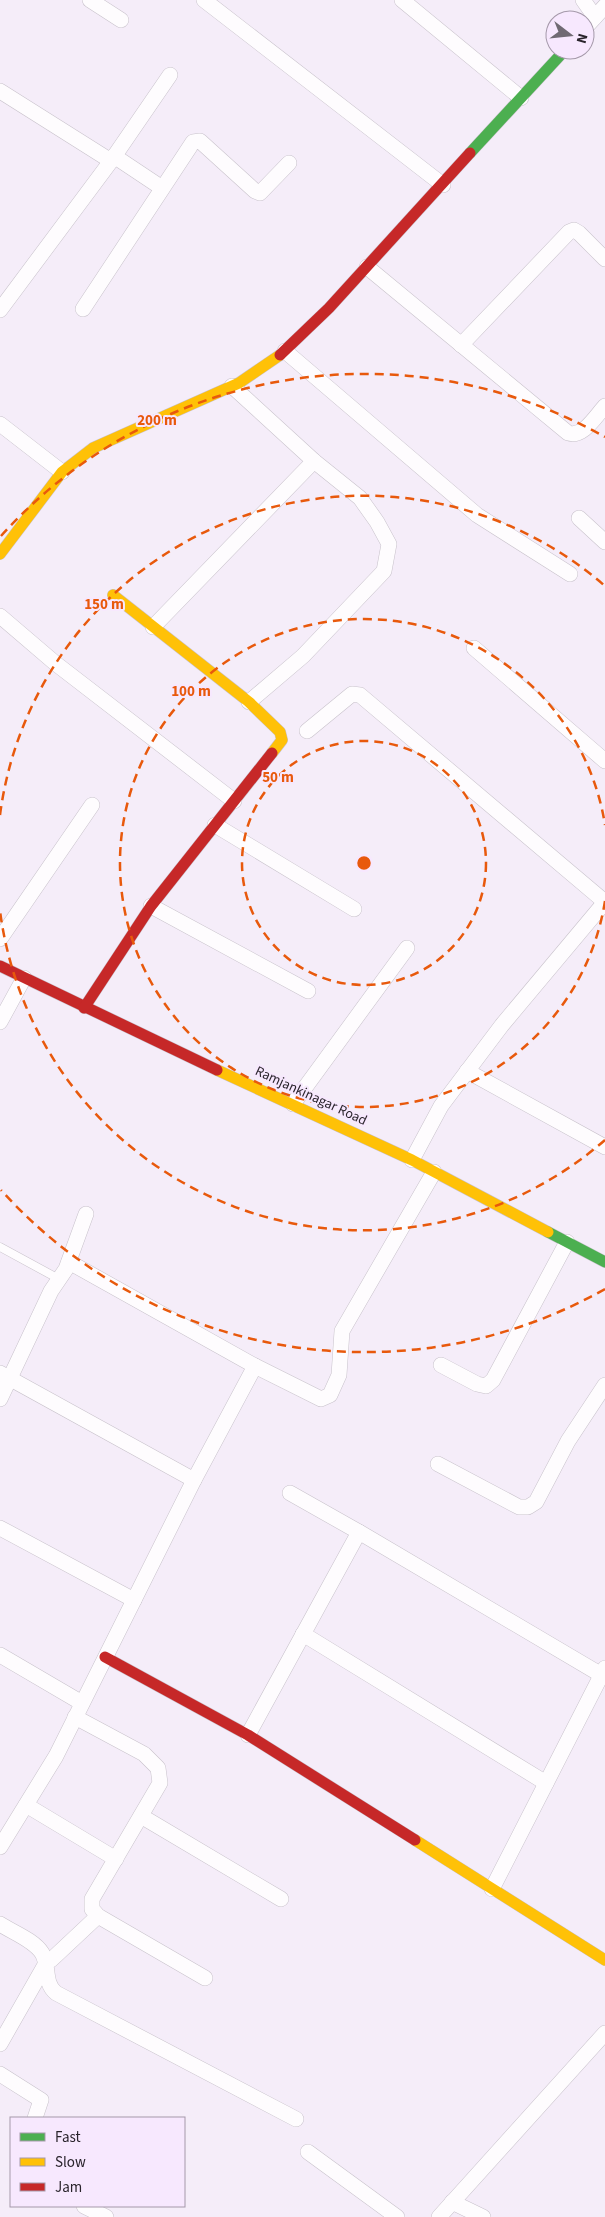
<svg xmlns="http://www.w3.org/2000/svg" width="605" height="2217" font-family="'Source Sans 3',sans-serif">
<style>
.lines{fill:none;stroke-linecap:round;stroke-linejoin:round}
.lane-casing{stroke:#c8c2cb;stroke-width:9}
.street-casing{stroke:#c8c2cb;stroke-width:16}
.fast-casing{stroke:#c8c2cb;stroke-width:12}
.slow-casing{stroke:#c8c2cb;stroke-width:12}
.jam-casing{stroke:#c8c2cb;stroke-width:12}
.lane{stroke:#fefcfe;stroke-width:8}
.street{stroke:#fefcfe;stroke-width:15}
.fast{stroke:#4caf50;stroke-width:11}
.slow{stroke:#ffc107;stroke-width:11}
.jam{stroke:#c62828;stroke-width:11}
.ring{fill:none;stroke:#e8590c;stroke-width:2.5;stroke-dasharray:9 6}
.labels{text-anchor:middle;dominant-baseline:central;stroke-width:4;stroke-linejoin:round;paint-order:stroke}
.street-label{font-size:14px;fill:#29232b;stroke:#f7e8fe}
.centre{fill:#e8590c;stroke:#f7e8fe;stroke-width:2.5}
.ring-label{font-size:15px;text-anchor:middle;font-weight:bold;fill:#e8590c;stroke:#f7e8fe;stroke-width:4;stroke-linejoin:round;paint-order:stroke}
</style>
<rect width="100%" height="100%" fill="#f5edf9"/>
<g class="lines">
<g class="lane-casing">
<path id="lane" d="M0,1247L59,1279"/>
</g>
<g class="street-casing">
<g id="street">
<path d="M90,0L121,20"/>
<path d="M204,0L443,185"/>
<path d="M402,0L521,98"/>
<path d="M583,0L595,17"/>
<path d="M585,28L605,6"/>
<path d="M0,91L111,161"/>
<path d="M114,156L162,188"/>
<path d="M367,267L568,433C583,438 595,417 605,406"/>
<path d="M83,309L193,142L200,141L255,191L260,193L289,163"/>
<path d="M0,310L111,161L170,75"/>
<path d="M461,345L569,232L574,230L579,233L605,259"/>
<path d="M285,351L477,515L570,574"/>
<path d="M232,386L314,461L360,498L377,522L389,544L384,571L303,656L249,702"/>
<path d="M0,424L62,472"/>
<path d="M579,518L605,542"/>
<path d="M0,616L55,663L234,801"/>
<path d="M153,627L314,461"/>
<path d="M474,648L605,761"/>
<path d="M307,731L352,694L360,695L605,902"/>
<path d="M215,825L354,909"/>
<path d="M151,906L308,991"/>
<path d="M0,939L92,805"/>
<path d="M0,1022L24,978"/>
<path d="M467,1071L605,1147"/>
<path d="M293,1104L407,948"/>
<path d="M412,1160L441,1106L502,1025L605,902"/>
<path d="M69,1262L255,1366L321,1399L330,1395L339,1375L342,1331L434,1172"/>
<path d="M441,1365L477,1384L486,1386L493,1380L567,1242"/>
<path d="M0,1373L194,1480"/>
<path d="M0,1399L51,1291L66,1269L86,1214"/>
<path d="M438,1464L519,1507H528L536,1502L568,1441L605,1385"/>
<path d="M290,1493L359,1532"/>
<path d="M0,1528L134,1600"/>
<path d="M303,1634L546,1783"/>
<path d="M0,1655L82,1703"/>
<path d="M75,1717L144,1754L158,1768L160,1783L92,1899V1909L98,1916L205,1978"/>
<path d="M248,1735L359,1532L605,1677"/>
<path d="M26,1805L116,1859"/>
<path d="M141,1816L281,1899"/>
<path d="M0,1847L56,1756L194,1480L255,1366"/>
<path d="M492,1889L605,1668"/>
<path d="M0,1924C12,1932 34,1940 42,1953C50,1966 43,1982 56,1993L296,2119"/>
<path d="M51,1960L98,1916"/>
<path d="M0,2044L45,1965"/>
<path d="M0,2074L41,2100L35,2118"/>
<path d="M308,2152L397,2217"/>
<path d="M452,2202L483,2217"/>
<path d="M84,2206L106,2217"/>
<path d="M439,2217L605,2033"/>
</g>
</g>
<g class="fast-casing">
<g id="fast">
<path d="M470,153L565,50"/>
<path d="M548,1232L605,1262"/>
</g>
</g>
<g class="slow-casing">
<g id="slow">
<path d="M0,554L62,472L93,448L239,383L280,355"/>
<path d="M113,595L249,702L280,732L282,740L272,753"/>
<path d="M217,1070L412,1160L548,1232"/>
<path d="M415,1840L605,1960"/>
</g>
</g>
<g class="jam-casing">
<g id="jam">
<path d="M280,355L329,308L470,153"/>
<path d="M0,966L217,1070"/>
<path d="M84,1008L151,906L272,753"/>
<path d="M105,1657L248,1735L415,1840"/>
</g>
</g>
<use href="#lane" class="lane"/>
<use href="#street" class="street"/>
<use href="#fast" class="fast"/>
<use href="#slow" class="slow"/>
<use href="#jam" class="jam"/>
</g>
<g class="ring">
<circle cx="364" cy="863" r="122"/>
<path d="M605 901A244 244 0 1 1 605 825"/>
<path d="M605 1140A367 367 0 0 1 0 911M0 815A367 367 0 0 1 605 586"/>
<path d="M605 1289A489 489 0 0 1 1 1190M1 536A489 489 0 0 1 605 437"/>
</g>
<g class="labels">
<g class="street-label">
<text transform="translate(311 1096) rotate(25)">Ramjankinagar Road</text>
</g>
</g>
<circle cx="364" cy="863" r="8" class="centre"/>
<g class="ring-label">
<text x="157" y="425">200 m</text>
<text x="104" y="609">150 m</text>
<text x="191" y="696">100 m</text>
<text x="278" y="782">50 m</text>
</g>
<rect x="10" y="2117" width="175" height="90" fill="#f7e8fe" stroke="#a599aa"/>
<rect x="20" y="2133" width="25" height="8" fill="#4caf50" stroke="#a599aa"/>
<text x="55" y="2142" font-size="15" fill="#29232b">Fast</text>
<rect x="20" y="2158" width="25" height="8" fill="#ffc107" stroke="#a599aa"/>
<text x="55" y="2167" font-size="15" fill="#29232b">Slow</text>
<rect x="20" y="2183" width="25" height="8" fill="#c62828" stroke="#a599aa"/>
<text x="55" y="2192" font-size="15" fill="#29232b">Jam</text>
<g transform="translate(570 35) rotate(106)"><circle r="24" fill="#f7e8fe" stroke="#a599aa"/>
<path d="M0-4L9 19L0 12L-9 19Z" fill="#706a73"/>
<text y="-8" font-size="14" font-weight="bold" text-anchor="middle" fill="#29232b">N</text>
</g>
</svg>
